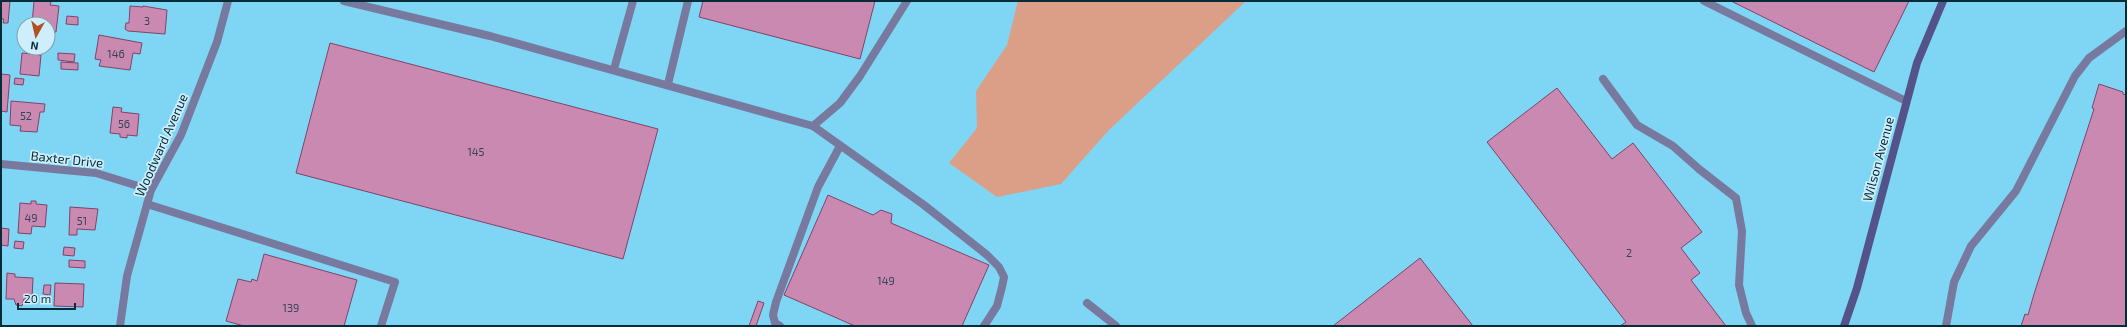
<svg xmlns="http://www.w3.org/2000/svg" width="2127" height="327" font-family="'Exo 2',sans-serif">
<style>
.green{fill:#db9f87}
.building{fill:#ca89b1;stroke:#7f4469}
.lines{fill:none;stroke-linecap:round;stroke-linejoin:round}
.lane{stroke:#78799f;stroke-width:8}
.street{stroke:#78799f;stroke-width:8}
.secondary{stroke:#535389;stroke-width:8}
.labels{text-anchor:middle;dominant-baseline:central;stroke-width:3.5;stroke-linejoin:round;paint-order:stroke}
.number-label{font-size:11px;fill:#364457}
.street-label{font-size:13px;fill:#052d39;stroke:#ceeefb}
</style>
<rect width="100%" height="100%" fill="#7ed6f4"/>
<path class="green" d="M1018,1H1246L1108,131L1061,184L997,197L949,163L977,128L976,91L1007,45Z"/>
<g class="building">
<path d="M1,1H10L8,23H3L4,19H1Z"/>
<path d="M34,1H48L51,2L50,5L59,6L56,32L48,31V24H32Z"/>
<path d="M703,1H875L860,59L699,17Z"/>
<path d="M1731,1H1909L1874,72Z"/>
<path d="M130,6L143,7V6L167,10L165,34L128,31L125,29L126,23H129Z"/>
<path d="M67,16L78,17V25L66,24Z"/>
<path d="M99,35L142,43L140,54L133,53L130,70L99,66L101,60L95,59Z"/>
<path d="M330,43L658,129L623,259L296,173Z"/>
<path d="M22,53L41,55L39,76L20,74Z"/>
<path d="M58,53L75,54L74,62L58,60Z"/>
<path d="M61,62L78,63V70L61,69Z"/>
<path d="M1,74L10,75L7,112L1,111Z"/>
<path d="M15,78L24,79L23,85L14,84Z"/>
<path d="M2099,84L2123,92V94L2126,95V326H2021L2025,314L2028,315L2034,294L2094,109L2092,108Z"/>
<path d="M1557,88L1612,159L1633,143L1702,232L1681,248L1700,273L1691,280L1726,326H1620L1626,322L1487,142Z"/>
<path d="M11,101L45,104L44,112H40L37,132L20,131L21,126L10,125Z"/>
<path d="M113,107L122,108L121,112L139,114L137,136L127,135V138L120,137V134L110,133Z"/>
<path d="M828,195L873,215L881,210L892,214L891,223L989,265L962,326H855L784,295Z"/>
<path d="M31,201H36V204L47,205L45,227L32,226L31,234L18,233L20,203L31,204Z"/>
<path d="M70,207L98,209L95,230L77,229V235H69Z"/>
<path d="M1,228L9,229L8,246L1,245Z"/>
<path d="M15,241L24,242L23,249L14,248Z"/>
<path d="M64,247L75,248L74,256L63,255Z"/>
<path d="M264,254L357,280L344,326H244L226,321L238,279L251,282L252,279L257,281Z"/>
<path d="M1420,258L1473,326H1333Z"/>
<path d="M69,260L85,261V268L69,267Z"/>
<path d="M7,273L15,274V277L33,278L32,299H24L22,306L16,305L14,299H6Z"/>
<path d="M55,283L84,284L83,307L54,306Z"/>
<path d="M44,285H51L50,295L43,294Z"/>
<path d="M758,301L764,303L756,326H749Z"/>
</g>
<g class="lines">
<g class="lane">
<path d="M344,1L490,36L813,126L924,205L987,255L999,267L1004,277L1002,287L997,306L984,326"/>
<path d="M1704,1L1906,101"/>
<path d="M614,69L633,1"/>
<path d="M1603,79L1637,125L1673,146L1699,169L1736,198L1742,231L1739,285L1746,313L1752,326"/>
<path d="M668,84L688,1"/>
<path d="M813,126L840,103L860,76L907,1"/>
<path d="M147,204L395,282L381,326"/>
<path d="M1087,303L1116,326"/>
<path d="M780,326L775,323L773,315L776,302L818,187L840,146"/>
<path d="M1946,326L1954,282L1971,246L2016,191L2075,76L2089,58L2126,31"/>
</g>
<g class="street">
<path d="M1,164L96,173L151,190"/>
<path d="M120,326L127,276L151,190L181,135L217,42L228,1"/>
</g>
<path class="secondary" d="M1844,326L1857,288L1917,63L1943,1"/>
</g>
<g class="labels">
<g class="number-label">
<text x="147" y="20">3</text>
<text x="116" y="53">146</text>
<text x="26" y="115">52</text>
<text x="124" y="123">56</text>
<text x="476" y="151">145</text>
<text x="31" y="217">49</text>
<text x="82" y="220">51</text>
<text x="1629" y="252">2</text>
<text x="886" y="280">149</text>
<text x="291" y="307">139</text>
</g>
<g class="street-label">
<text transform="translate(161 145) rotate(-66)">Woodward Avenue</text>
<text transform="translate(67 159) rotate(6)">Baxter Drive</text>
<text transform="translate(1878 159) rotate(-75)">Wilson Avenue</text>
</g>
</g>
<rect width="2127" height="327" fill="none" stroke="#052d39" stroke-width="4"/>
<g transform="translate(36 36) rotate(188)"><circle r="19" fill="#ceeefb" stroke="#7ea1ad"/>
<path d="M0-3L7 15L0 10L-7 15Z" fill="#b44f21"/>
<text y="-6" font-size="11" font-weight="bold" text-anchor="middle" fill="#052d39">N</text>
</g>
<path d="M18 303v6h57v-6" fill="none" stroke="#052d39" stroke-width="2"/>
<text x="24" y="303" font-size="12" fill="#052d39" stroke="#ceeefb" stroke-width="3" paint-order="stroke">20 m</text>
</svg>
